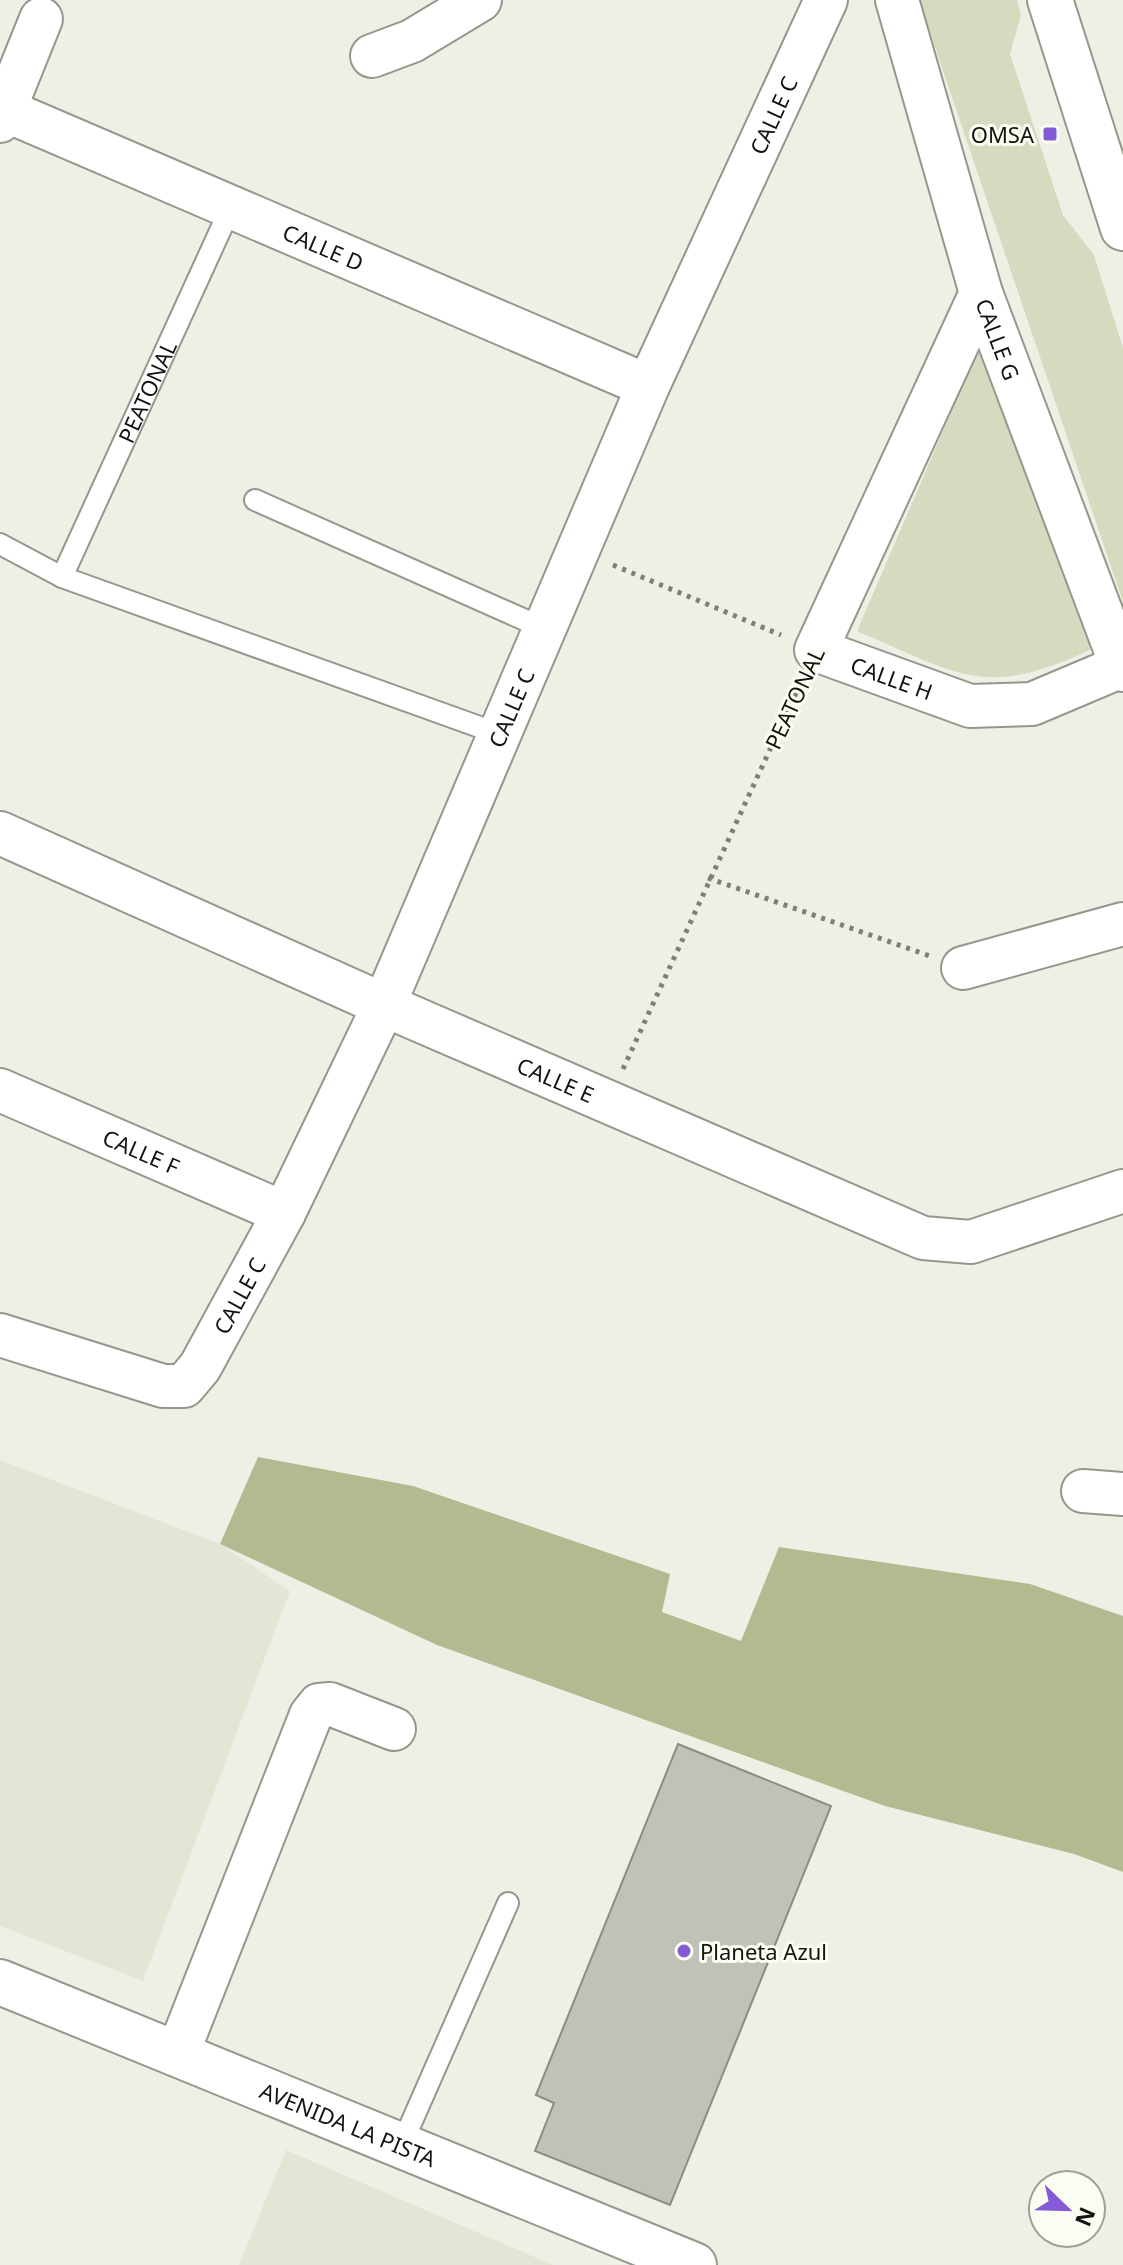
<svg xmlns="http://www.w3.org/2000/svg" width="1123" height="2265" font-family="'Noto Sans',sans-serif">
<style>
.built{fill:#e3e6d5}
.green{fill:#d6dbc0}
.forest{fill:#b2ba90}
.building{fill:#c0c2b8;stroke:#8b8d84;stroke-width:2}
.lines{fill:none;stroke-linecap:round;stroke-linejoin:round}
.lane-casing{stroke:#95978d;stroke-width:24}
.street-casing{stroke:#95978d;stroke-width:46}
.secondary-casing{stroke:#95978d;stroke-width:48}
.primary-casing{stroke:#95978d;stroke-width:48}
.path{stroke:#7d7f78;stroke-width:5;stroke-dasharray:4 6;stroke-linecap:butt}
.lane{stroke:#fff;stroke-width:20}
.street{stroke:#fff;stroke-width:42}
.secondary{stroke:#fff;stroke-width:44}
.primary{stroke:#fff;stroke-width:44}
.poi-dot{fill:#845bd5;stroke:#fbfdf3;stroke-width:3}
.labels{text-anchor:middle;dominant-baseline:central;stroke-width:6;stroke-linejoin:round;paint-order:stroke}
.street-label{font-size:22px;fill:#131411;stroke:#fbfdf3}
.poi-label{font-size:22px;fill:#131411;stroke:#fbfdf3;text-anchor:end}
</style>
<rect width="100%" height="100%" fill="#eef0e6"/>
<g class="built">
<path d="M0,1460L220,1544L290,1591L143,1981L0,1926Z"/>
<path d="M286,2150L553,2265H239Z"/>
</g>
<g class="green">
<path d="M919,0H1017L1021,15L1010,54L1063,215L1094,255L1123,348V602Z"/>
<path d="M984,336L1094,648C985,700 960,675 857,631Z"/>
</g>
<path class="forest" d="M258,1457L413,1486L670,1574L662,1612L741,1641L779,1547L1030,1584L1123,1616V1872L1074,1854L885,1806L437,1645L220,1544Z"/>
<path class="building" d="M678,1744L831,1806L670,2205L535,2151L554,2103L536,2095Z"/>
<g class="lines">
<g class="lane-casing">
<g id="lane">
<path d="M255,500L543,628"/>
<path d="M0,544L62,577L499,734"/>
<path id="s1" d="M62,577L231,207"/>
<path d="M401,2146L508,1903"/>
</g>
</g>
<g class="street-casing">
<g id="street">
<path id="s2" d="M897,0L981,293L1123,670"/>
<path d="M372,56L412,41L480,0"/>
<path id="s3" d="M0,108L648,386"/>
<path d="M0,121L41,19"/>
<path id="s4" d="M981,293L816,650L970,706L1032,704L1122,666"/>
<path id="s5" d="M0,833L384,1005L923,1238L971,1242L1123,1191"/>
<path d="M963,968L1123,924"/>
<path id="s6" d="M0,1090L284,1213"/>
<path id="s7" d="M0,1335L163,1386H184L200,1367L284,1213L384,1005L648,386L826,0"/>
<path d="M1083,1491L1123,1494"/>
<path d="M177,2055L311,1715L319,1705L330,1704L394,1729"/>
</g>
</g>
<g class="secondary-casing">
<g id="secondary">
<path id="s8" d="M0,1982L694,2265"/>
</g>
</g>
<g class="primary-casing">
<path id="primary" d="M1050,0L1123,228"/>
</g>
<g class="path">
<path d="M613,565L781,635"/>
<path d="M708,878L930,956"/>
<path d="M623,1069L801,682"/>
</g>
<use href="#lane" class="lane"/>
<use href="#street" class="street"/>
<use href="#secondary" class="secondary"/>
<use href="#primary" class="primary"/>
</g>
<g class="poi-dot">
<rect x="1042" y="126" width="16" height="16" rx="4"/>
<circle cx="684" cy="1951" r="8"/>
</g>
<g class="labels">
<g class="street-label">
<text stroke="none"><textPath href="#s7" startOffset="1594">CALLE C</textPath></text>
<text stroke="none"><textPath href="#s3" startOffset="352">CALLE D</textPath></text>
<text stroke="none"><textPath href="#s2" startOffset="354">CALLE G</textPath></text>
<text stroke="none"><textPath href="#s1" startOffset="204">PEATONAL</textPath></text>
<text stroke="none"><textPath href="#s4" startOffset="474">CALLE H</textPath></text>
<text transform="translate(794 698) rotate(-65)">PEATONAL</text>
<text stroke="none"><textPath href="#s7" startOffset="946">CALLE C</textPath></text>
<text stroke="none"><textPath href="#s5" startOffset="608">CALLE E</textPath></text>
<text stroke="none"><textPath href="#s6" startOffset="154">CALLE F</textPath></text>
<text stroke="none"><textPath href="#s7" startOffset="298">CALLE C</textPath></text>
<text stroke="none"><textPath href="#s8" startOffset="376">AVENIDA LA PISTA</textPath></text>
</g>
<g class="poi-label">
<text x="1034" y="134">OMSA</text>
<text x="700" y="1951" text-anchor="start">Planeta Azul</text>
</g>
</g>
<g transform="translate(1067 2209) rotate(113)"><circle r="38" fill="#fbfdf3" stroke="#9ea099" stroke-width="2"/>
<path d="M0-6L14 30L0 20L-14 30Z" fill="#845bd5"/>
<text y="-12" font-size="22" font-weight="bold" text-anchor="middle" fill="#131411">N</text>
</g>
</svg>
